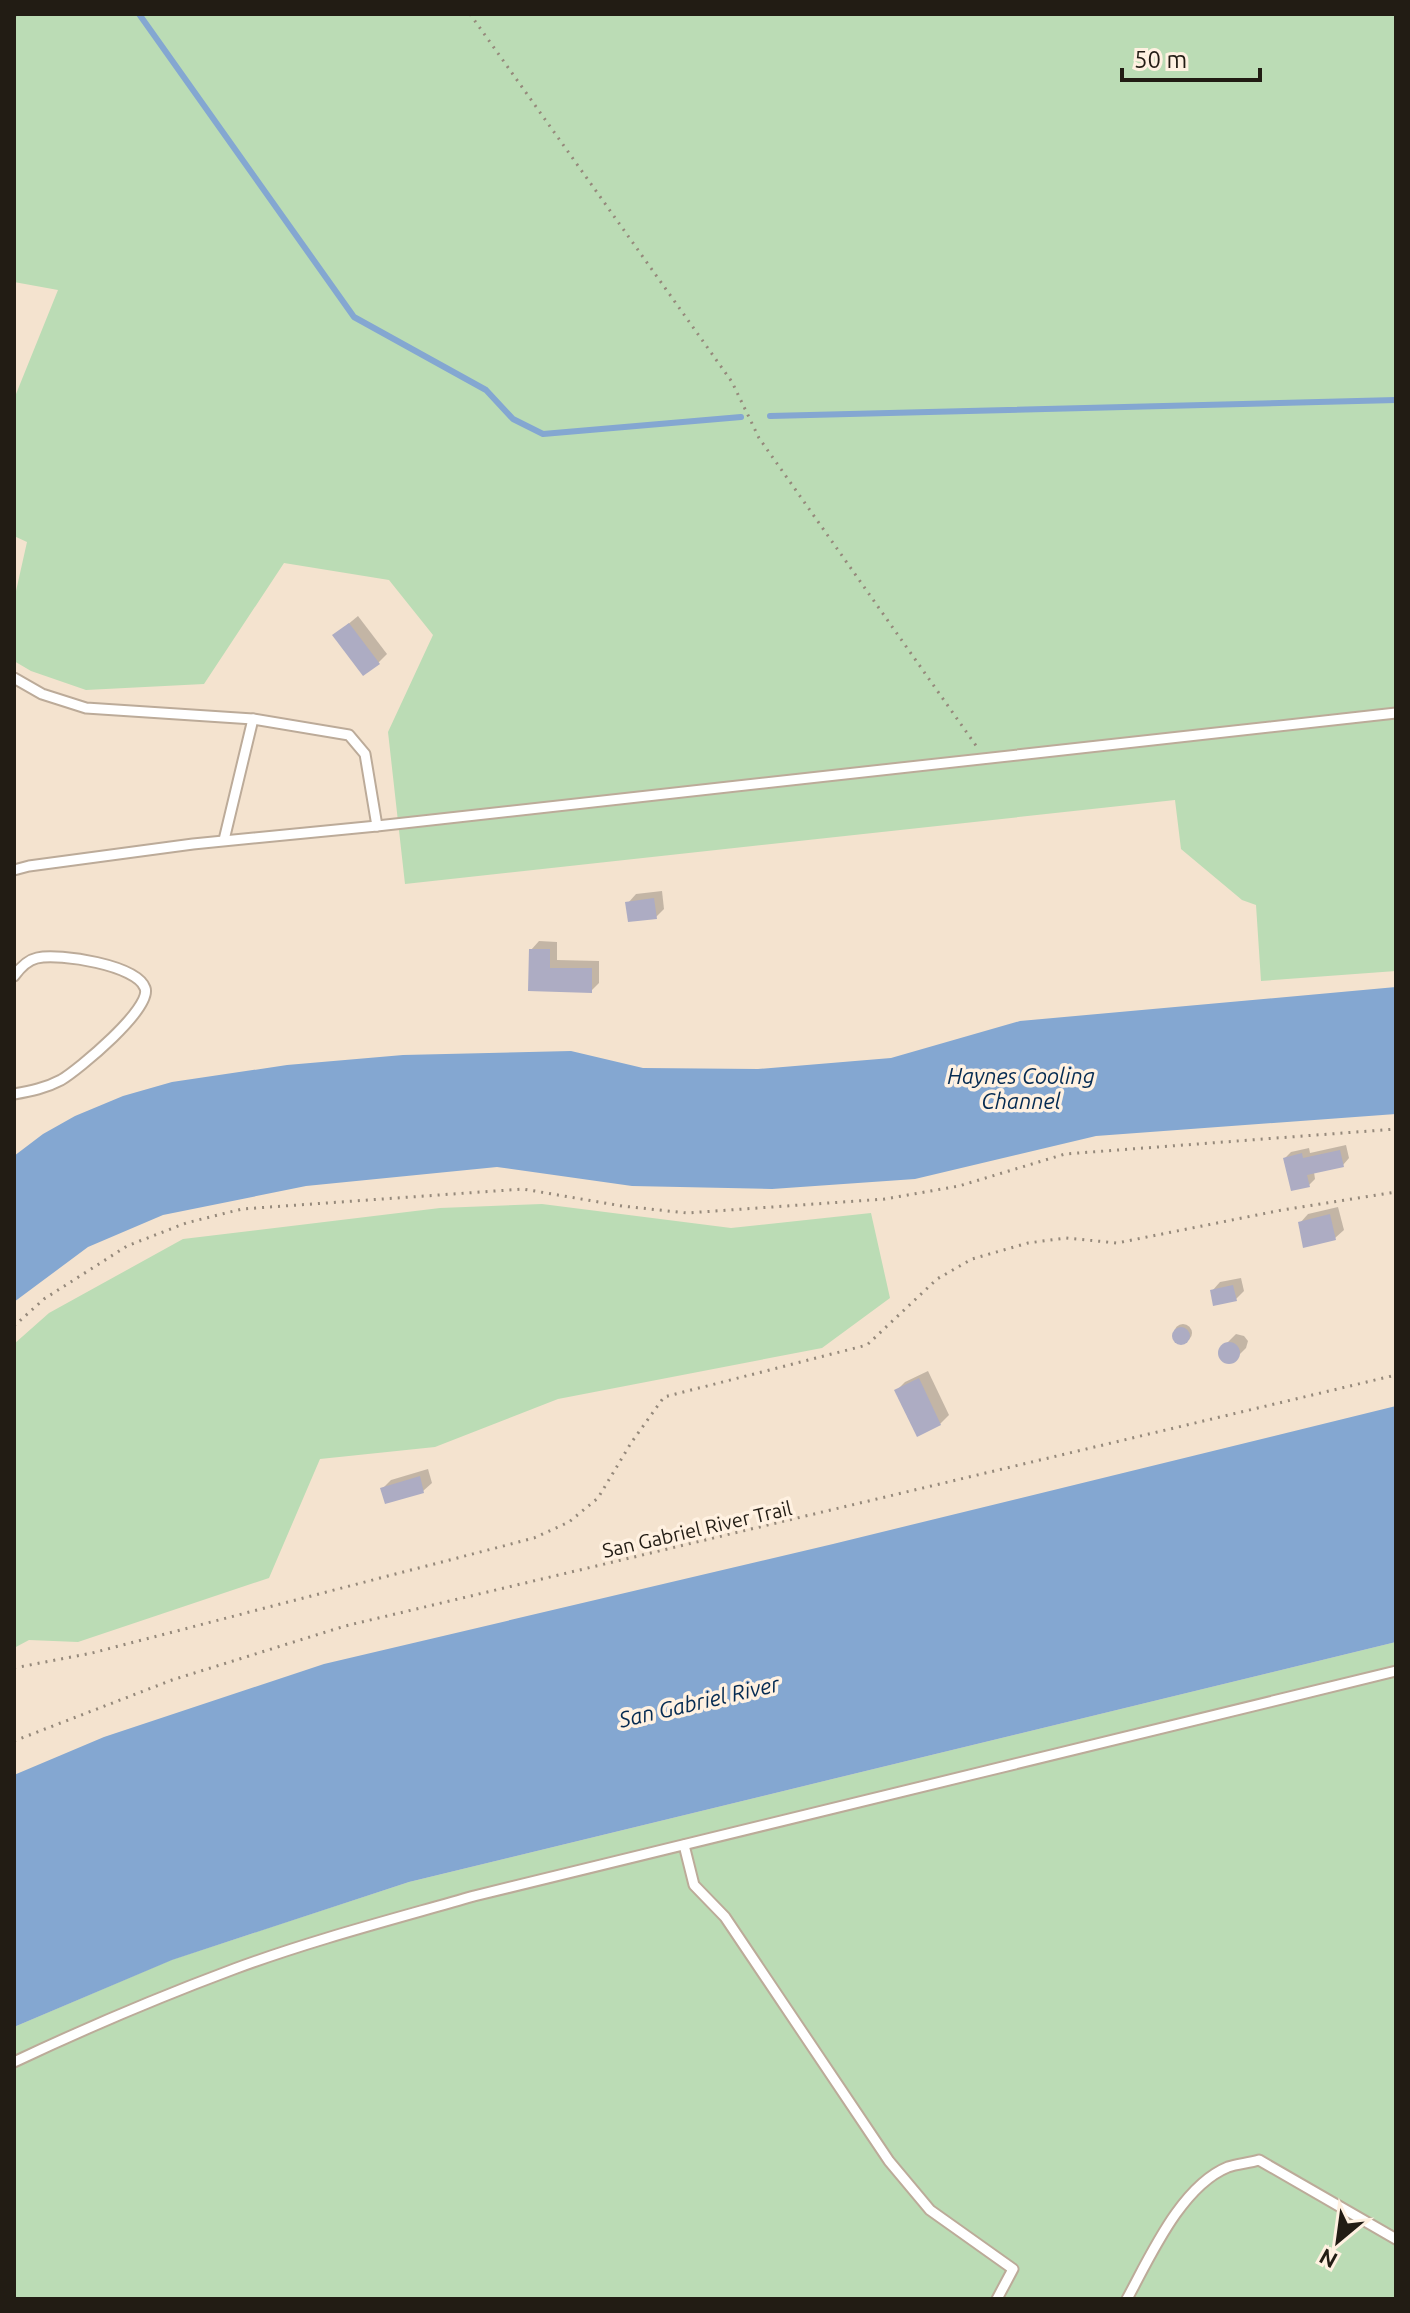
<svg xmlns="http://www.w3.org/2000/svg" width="1410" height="2313" font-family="Ubuntu,sans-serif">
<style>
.green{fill:#bbdcb5}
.water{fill:#84a7d1}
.shadow{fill:#0003}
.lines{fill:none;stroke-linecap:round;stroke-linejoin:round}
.stream{stroke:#84a7d1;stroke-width:6}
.building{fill:#adacc3}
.service-casing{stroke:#bcab99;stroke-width:13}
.path{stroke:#95897b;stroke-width:3;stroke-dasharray:2 6;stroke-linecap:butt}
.service{stroke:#fff;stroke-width:9}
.labels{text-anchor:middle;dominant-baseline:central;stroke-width:7;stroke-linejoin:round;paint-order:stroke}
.street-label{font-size:20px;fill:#221c14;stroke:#fff1e1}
.water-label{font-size:22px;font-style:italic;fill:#052b52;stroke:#fff1e1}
</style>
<rect width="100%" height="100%" fill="#f4e3cf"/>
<g class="green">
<path d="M14,14H1396V971L1261,981L1256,905L1242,900L1181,849L1175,800L405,884L388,732L433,635L389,580L284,563L204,684L86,690L31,671L14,661V600L27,542L14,536V399L58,290L14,282Z"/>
<path d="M542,1204L731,1228L871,1213L890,1298L822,1348L558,1399L435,1447L320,1459L269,1578L78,1642L29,1640L14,1648V1344L49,1313L183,1239L440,1208Z"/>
<path d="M1396,1642V2299H14V2027L171,1960L409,1882Z"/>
</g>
<g class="water">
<path d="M1396,987V1114L1096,1136L915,1179L772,1189L632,1186L497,1167L306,1186L163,1215L88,1247L14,1302V1156L43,1134L75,1116L123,1096L172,1082L287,1065L403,1055L571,1051L643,1068L758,1069L891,1058L1020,1021Z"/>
<path d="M1396,1406V1642L409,1882L172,1960L14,2027V1775L104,1737L324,1664L833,1544Z"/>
</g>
<g class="shadow">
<path d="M358,616L387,654L378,663L335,635Z"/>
<path d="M662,891L664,909L656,917L628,903L636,894Z"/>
<path d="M539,941L557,942V960L599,961V983L591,991L530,989L531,950Z"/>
<path d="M1346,1145L1349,1158L1343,1165L1314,1172L1315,1179L1309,1185L1285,1158L1291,1152L1309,1148L1310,1153Z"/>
<path d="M1338,1207L1344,1230L1335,1238L1300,1223L1308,1214Z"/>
<path d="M1241,1278L1244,1291L1236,1299L1212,1291L1220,1282Z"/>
<circle cx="1183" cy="1333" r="9"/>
<path d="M1236,1334L1244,1336L1248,1341L1246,1348L1232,1362L1224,1360L1220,1355L1221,1349Z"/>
<path d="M928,1371L949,1415L940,1424L918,1434L897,1390L905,1382Z"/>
<path d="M428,1469L432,1483L423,1491L382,1489L391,1480Z"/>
</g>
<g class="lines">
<g class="stream">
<path d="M139,14L354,317L486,390L513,419L543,434L741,417"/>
<path d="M770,416L1396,400"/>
</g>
</g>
<g class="building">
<path d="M349,623L380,664L363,676L332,635Z"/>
<path d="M654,898L657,919L628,922L625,902Z"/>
<path d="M529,949H550V968H592V993L528,991Z"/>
<path d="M1340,1150L1344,1167L1307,1175L1310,1187L1291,1191L1283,1158L1302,1153L1303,1158Z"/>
<path d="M1330,1214L1336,1240L1303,1248L1298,1222Z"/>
<path d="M1233,1285L1237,1301L1213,1306L1210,1290Z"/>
<circle cx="1181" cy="1336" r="9"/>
<circle cx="1229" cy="1353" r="11"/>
<path d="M919,1378L941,1425L917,1437L894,1390Z"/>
<path d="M420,1476L424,1493L385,1504L380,1488Z"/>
</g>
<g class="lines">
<g class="service-casing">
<g id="service">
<path d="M14,678L42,694L86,708L253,719L349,735L365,754L377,826"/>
<path d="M224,840L253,719"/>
<path d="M14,870L29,866L193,844L377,826L1396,713"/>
<path d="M14,976C20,968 27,960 37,958C60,953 137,965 145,988C153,1008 78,1070 61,1080C46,1088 31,1091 14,1094"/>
<path d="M684,1845L694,1885L725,1917L889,2161L930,2210L1013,2269L997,2299"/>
<path d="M14,2062C86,2028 159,1997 234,1969C312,1940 394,1919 474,1896L1396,1671"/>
<path d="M1127,2299C1150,2257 1181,2186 1228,2167C1237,2164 1249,2163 1259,2160L1396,2239"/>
</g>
</g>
<g class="path">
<path d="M470,14L732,382L759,438L977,747"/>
<path d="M14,16L21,14"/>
<path d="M14,1326L44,1299L127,1246L186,1223L242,1209L523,1189L622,1206L687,1213L885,1199L959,1186L1065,1154L1396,1129"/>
<path d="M14,1668L92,1653L534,1538L569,1522L598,1498L631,1443L664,1397L867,1345L937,1279L972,1259L1028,1243L1066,1238L1117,1243L1282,1210L1396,1192"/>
<path d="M14,1741L172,1680L345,1626L1396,1375"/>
</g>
<use href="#service" class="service"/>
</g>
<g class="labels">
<g class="street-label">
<text transform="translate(697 1529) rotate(-13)">San Gabriel River Trail</text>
</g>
<g class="water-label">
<text x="1021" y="1075">Haynes Cooling<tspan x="1021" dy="25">Channel</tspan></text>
<text transform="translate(699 1701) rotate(-13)">San Gabriel River</text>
</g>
</g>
<rect width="1410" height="2313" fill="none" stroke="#221c14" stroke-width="32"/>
<g transform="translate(1338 2241) rotate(209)" stroke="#fff1e1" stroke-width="6" paint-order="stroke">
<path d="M0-6L14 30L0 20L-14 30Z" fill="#221c14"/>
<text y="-12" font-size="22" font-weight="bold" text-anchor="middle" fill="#221c14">N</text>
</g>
<path d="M1122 68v12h138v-12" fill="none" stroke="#221c14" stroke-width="4"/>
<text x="1134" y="68" font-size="24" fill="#221c14" stroke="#fff1e1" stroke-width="6" paint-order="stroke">50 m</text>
</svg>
